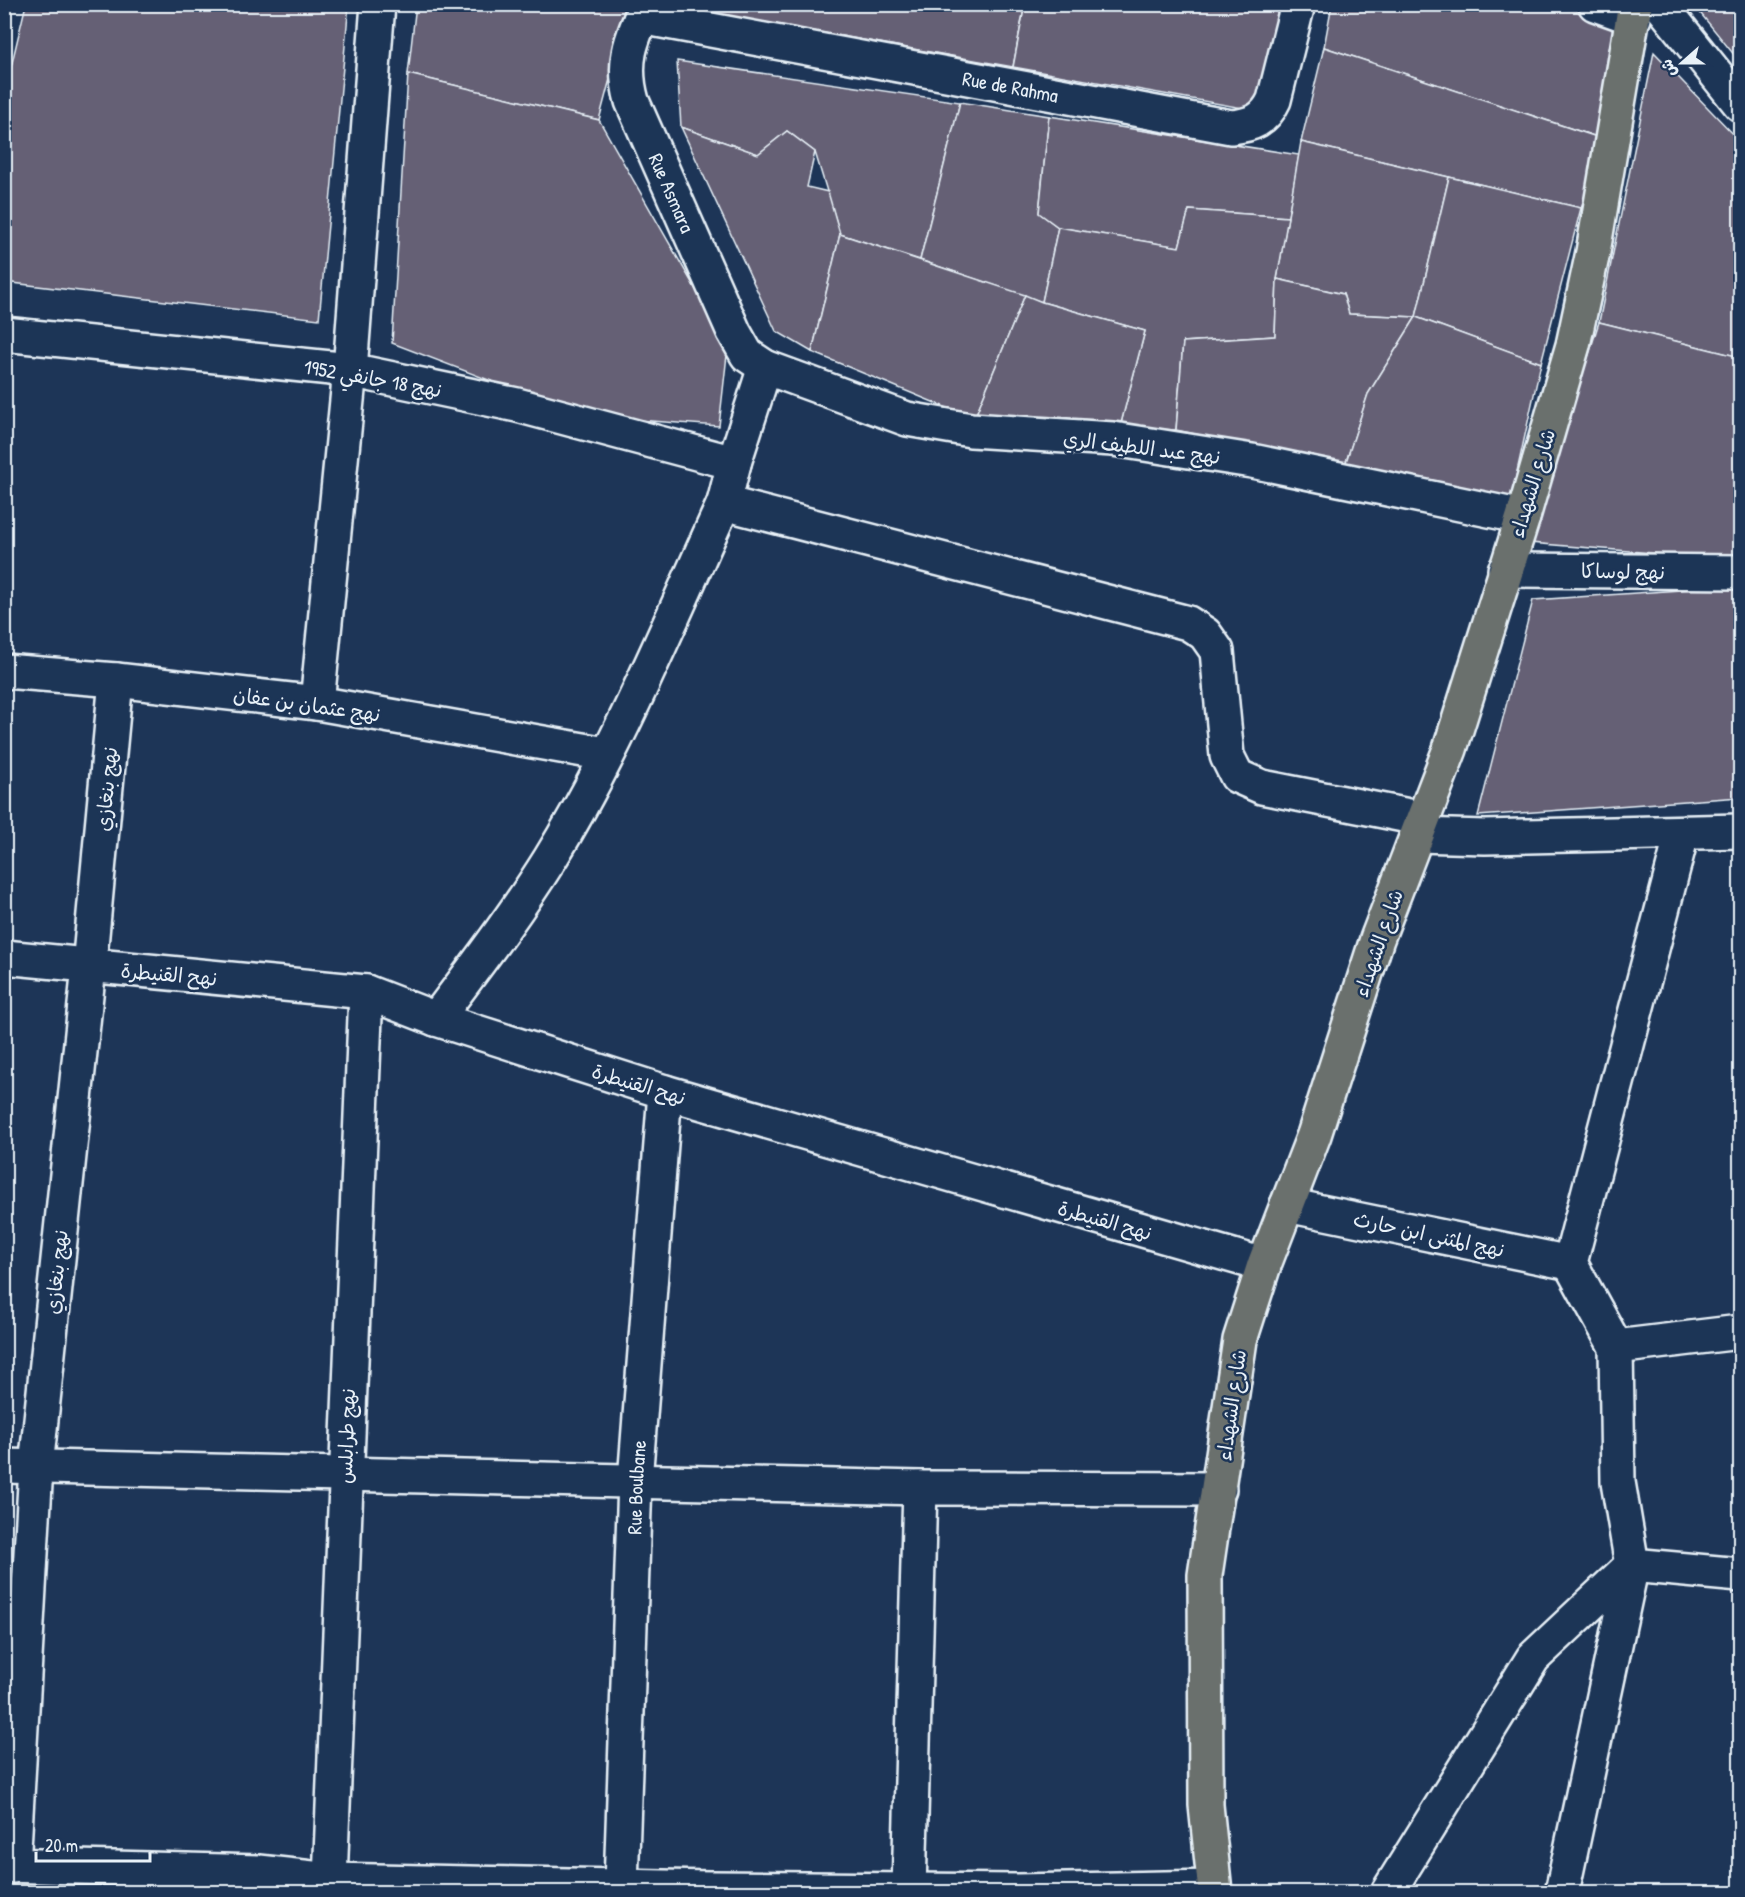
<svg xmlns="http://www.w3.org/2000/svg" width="1745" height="1897" font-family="'Patrick Hand','Playpen Sans Arabic',sans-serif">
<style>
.building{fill:#656075;stroke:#e8f1f8;stroke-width:1.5}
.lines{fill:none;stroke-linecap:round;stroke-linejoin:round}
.minor-casing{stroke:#e8f1f8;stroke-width:38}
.major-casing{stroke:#e8f1f8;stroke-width:38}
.minor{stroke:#1d3557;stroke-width:33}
.major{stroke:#6b706d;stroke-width:33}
.labels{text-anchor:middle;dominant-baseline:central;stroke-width:5;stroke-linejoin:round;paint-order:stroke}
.street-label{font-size:20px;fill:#e8f1f8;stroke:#1d3557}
</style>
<rect width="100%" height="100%" fill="#1d3557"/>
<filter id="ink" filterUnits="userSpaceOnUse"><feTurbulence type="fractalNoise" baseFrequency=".0167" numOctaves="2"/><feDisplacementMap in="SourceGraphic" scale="12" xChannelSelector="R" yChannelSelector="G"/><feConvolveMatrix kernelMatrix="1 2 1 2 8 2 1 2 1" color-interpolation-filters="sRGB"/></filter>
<g filter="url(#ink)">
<g class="building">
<path d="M26,4H349L319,319L4,282V96Z"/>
<path d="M416,4H623L629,8L599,120L408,74Z"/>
<path d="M687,4H1025L1013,67L685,8Z"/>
<path d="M1025,4H1283L1259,111L1013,67Z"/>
<path d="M1332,4H1559L1618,23L1603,139L1324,47Z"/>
<path d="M1693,4H1740V62Z"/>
<path d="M1324,47L1603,139L1581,208L1301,142Z"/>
<path d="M1654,52L1740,141V357L1599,322Z"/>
<path d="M677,61L960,102L920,260L840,234L815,152L787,131L758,154L681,127Z"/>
<path d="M408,74L599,120L728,346L719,426L583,416L392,343Z"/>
<path d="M960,102L1049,116L1039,213L1058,227L1042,302L920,260Z"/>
<path d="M1049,116L1299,155L1288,217L1189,210L1179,247L1058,227L1039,213Z"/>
<path d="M681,127L758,154L787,131L815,152L807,187L828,192L840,234L812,352L776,331Z"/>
<path d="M1301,142L1449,177L1416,317L1349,314L1343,294L1277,279Z"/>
<path d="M1449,177L1581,208L1541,363L1416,317Z"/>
<path d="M1189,210L1288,217L1277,279L1275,336L1183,342L1176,430L1120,427L1145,331L1042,302L1058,227L1179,247Z"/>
<path d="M840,234L1025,295L974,419L812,352Z"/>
<path d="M1277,279L1343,294L1349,314L1416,317L1368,394L1345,465L1176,430L1183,342L1275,336Z"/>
<path d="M1025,295L1042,302L1145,331L1120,427L974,419Z"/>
<path d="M1416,317L1541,363L1510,503L1345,465L1368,394Z"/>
<path d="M1599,322L1740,357V560L1530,543Z"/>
<path d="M1740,586V797L1478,816L1533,600Z"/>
</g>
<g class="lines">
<g class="minor-casing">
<g id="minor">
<path id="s1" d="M647,4C631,40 621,62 632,101L734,332L747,355L765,367L907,419L971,430L1113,439L1252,461L1523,517"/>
<path d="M1595,4L1634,18"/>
<path d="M1660,4L1740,104"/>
<path id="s2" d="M641,17L1231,127C1252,125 1265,120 1274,100L1298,4"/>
<path d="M4,334L350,370L517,405L734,463"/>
<path d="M724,503L1188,623L1205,634L1217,651L1227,756L1237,776L1262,787L1424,819"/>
<path d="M1505,570L1740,572"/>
<path d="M4,671L116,680L317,703L606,754"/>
<path d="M317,703L350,370L378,4"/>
<path d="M1417,835L1485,837L1740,831"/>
<path d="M4,957L366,992L436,1019L665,1092L1264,1265"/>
<path d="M436,1019C475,967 515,915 550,859C618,749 670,621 724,503L734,463L765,367"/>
<path d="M1287,1205L1570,1263"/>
<path d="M1616,1347L1740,1332"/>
<path d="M4,1466L920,1488L1219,1489"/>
<path d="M4,1865L259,1872L330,1880L710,1888L1018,1891L1214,1887"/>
<path d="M13,1866L36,1467L89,967L116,680"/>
<path d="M330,1880L366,992"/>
<path id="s3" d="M621,1885L635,1481L665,1092"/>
<path d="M909,1890L920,1488"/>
<path d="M1388,1892L1533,1658L1632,1565L1740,1575"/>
<path d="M1562,1892L1632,1565L1618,1482L1616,1347L1570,1263L1682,834"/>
</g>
</g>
<g class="major-casing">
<path id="major" d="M1215,1892L1206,1805L1205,1575L1240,1340L1264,1265L1314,1135L1377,939L1450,749L1523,517L1573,345L1593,252L1635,4"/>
</g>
<use href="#minor" class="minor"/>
<use href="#major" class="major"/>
</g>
</g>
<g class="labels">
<g class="street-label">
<text stroke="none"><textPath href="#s2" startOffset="376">Rue de Rahma</textPath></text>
<text stroke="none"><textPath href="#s1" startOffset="201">Rue Asmara</textPath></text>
<text transform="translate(373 378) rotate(10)">نهج 18 جانفي 1952</text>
<text transform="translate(1142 447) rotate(7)">نهج عبد اللطيف الري</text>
<text transform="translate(1532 483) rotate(-73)">شارع الشهداء</text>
<text transform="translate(1623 571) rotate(1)">نهج لوساكا</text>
<text transform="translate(307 704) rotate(8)">نهج عثمان بن عفان</text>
<text transform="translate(106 789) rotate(-85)">نهج بنغازي</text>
<text transform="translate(1378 943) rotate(-71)">شارع الشهداء</text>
<text transform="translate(169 974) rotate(5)">نهح القنيطرة</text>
<text transform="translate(639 1084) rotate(17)">نهح القنيطرة</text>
<text transform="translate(1105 1220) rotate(16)">نهح القنيطرة</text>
<text transform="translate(1429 1234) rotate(12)">نهج المثنى ابن حارث</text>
<text transform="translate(56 1272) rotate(-84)">نهج بنغازي</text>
<text transform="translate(1231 1405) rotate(-82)">شارع الشهداء</text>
<text transform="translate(346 1436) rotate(-88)">نهج طرابلس</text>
<text stroke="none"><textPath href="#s3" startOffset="398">Rue Boulbane</textPath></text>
</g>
</g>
<rect width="1745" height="1897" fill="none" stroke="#1d3557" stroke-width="24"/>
<rect x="12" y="12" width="1721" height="1873" fill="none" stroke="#e8f1f8" stroke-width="2" filter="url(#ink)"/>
<g transform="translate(1682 63) rotate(249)" stroke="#1d3557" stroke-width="4.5" paint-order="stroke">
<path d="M0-4.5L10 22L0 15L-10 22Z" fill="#e8f1f8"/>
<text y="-9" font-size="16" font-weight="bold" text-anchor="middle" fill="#e8f1f8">ش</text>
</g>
<path d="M36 1852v9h114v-9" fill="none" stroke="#e8f1f8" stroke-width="3"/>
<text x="45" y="1852" font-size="18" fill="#e8f1f8" stroke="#1d3557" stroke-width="4.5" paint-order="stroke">20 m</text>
</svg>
